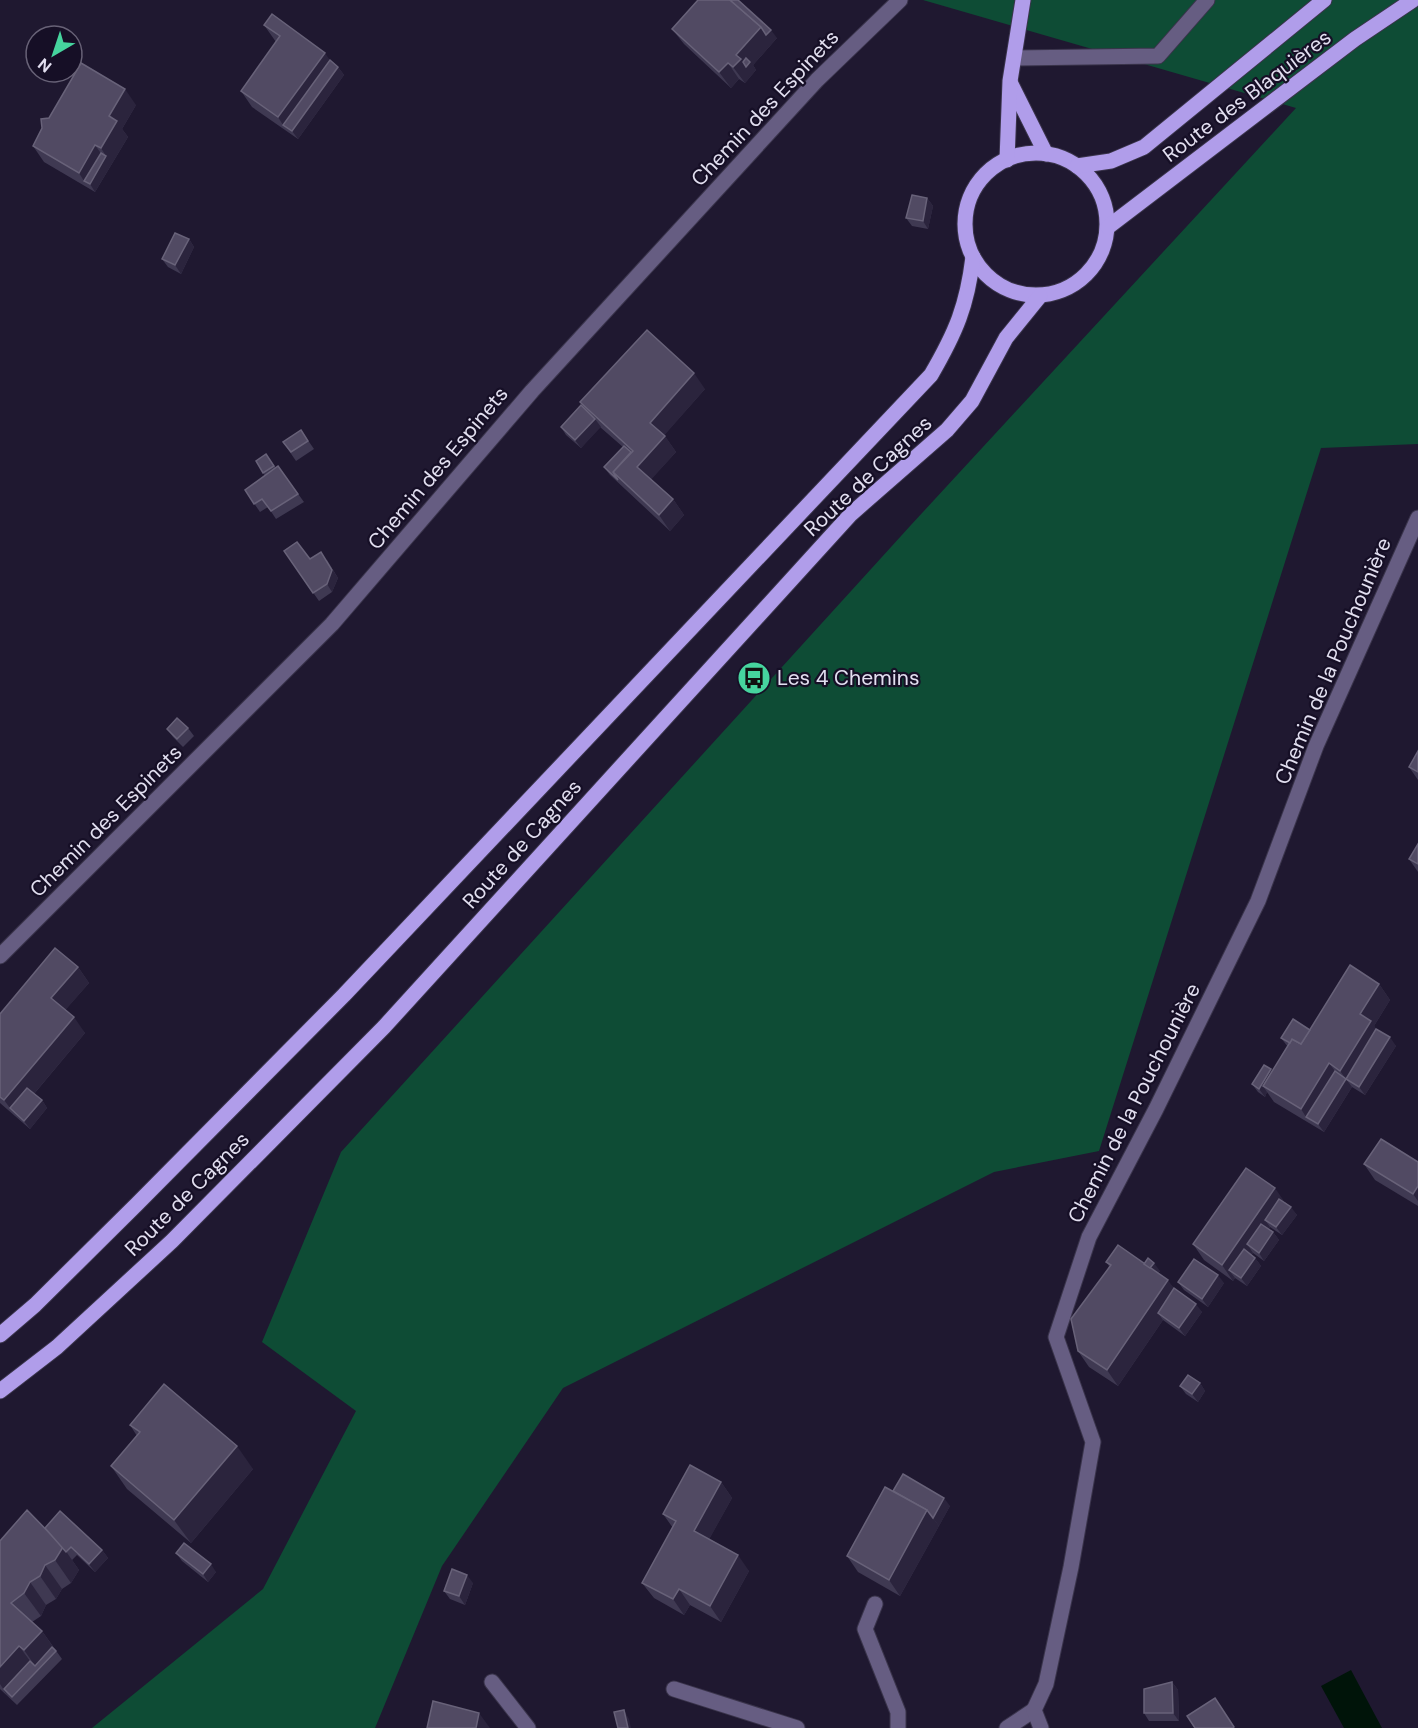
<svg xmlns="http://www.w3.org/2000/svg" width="1418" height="1728" font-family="'DM Sans',sans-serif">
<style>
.forest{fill:#0e4c35}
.water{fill:#001409}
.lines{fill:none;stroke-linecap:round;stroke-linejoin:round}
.minor-casing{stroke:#3a344b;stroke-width:17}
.major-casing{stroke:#3a344b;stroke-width:17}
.minor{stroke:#665d82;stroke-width:15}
.major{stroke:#b09dea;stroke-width:15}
.wall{fill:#3f3952}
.shaded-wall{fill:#2b243d}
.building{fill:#514a63;stroke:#686279;stroke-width:1.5}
.labels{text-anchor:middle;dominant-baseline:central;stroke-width:4.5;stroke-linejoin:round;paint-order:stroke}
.street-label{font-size:21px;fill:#e2dff0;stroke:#160f26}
.poi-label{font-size:21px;fill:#e2dff0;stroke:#160f26;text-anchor:start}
</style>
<rect width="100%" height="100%" fill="#1f1830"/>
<path class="forest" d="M923,0H1418V444L1321,448L1099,1151L994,1172L563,1388L442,1566L375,1728H92L263,1589L356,1411L262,1342L341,1152L911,525L1296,108Z"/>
<path class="water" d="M1351,1670L1382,1728H1344L1321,1686Z"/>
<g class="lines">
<g class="minor-casing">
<g id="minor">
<path d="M1015,58L1158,56L1207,0"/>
<path d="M0,956L332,624L532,391L817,80L900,0"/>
<path d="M875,1604L865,1629L898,1712V1728"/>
<path d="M492,1682L528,1728"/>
<path d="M674,1689L797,1728"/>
<path d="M1007,1728L1034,1710"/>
<path d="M1041,1728L1034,1710L1046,1684L1071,1567L1093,1442L1056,1337L1089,1237L1156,1109L1258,901L1316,746L1418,518"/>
</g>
</g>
<g class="major-casing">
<g id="major">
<path d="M1011,84L1046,154"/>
<circle cx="1036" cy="224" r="71"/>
<path d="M1007,160L1010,81L1023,0"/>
<path d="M1077,166L1111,161L1144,147L1324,0"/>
<path d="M1108,227L1355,39L1413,0"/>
<path d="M0,1335L35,1305L137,1204L344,995L931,375C956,332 967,306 973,257"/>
<path d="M0,1391L57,1347L172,1241L384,1027L851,514L947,430L972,401L1006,338L1040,296"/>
</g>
</g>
<use href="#minor" class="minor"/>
<use href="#major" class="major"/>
</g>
<g class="wall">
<path d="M264,25L330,60L338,67L344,75L298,139L252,107L241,91L276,42Z"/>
<path d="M672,29L777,38L753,65L756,70L745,83L739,79L731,88L684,44Z"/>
<path d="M136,105L122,129L128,137L95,192L44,162L33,146Z"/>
<path d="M927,198L933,206L928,229L912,226L906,218Z"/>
<path d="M189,239L194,247L181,274L168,267L162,259Z"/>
<path d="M705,389L664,435L676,452L651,479L673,499L684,515L670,531L610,475L604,467L623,447L600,427L581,448L566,435L561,427L585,410L580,402Z"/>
<path d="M301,430L314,449L296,461L283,442Z"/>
<path d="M266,454L276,468L278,466L304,502L276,519L268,507L260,512L245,490L265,476L256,461Z"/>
<path d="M284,551L310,559L327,560L338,578L332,592L319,601Z"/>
<path d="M188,728L194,736L183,747L173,737L167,729Z"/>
<path d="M1418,751V780L1409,767Z"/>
<path d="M1418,844V872L1409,859Z"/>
<path d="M78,967L89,983L65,1010L85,1033L34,1094L42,1100L47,1108L30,1129L0,1103V1014Z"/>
<path d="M1379,984L1390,1000L1374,1026L1376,1029L1396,1046L1365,1095L1352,1087L1324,1132L1274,1102L1267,1092L1265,1097L1258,1092L1252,1084L1271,1069L1272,1071L1288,1047L1281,1038L1310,1030Z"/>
<path d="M1418,1162V1206L1375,1180L1364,1164Z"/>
<path d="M1285,1202L1297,1215L1282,1235L1270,1227L1269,1229L1273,1232L1279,1240L1264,1261L1253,1253L1251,1255L1255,1258L1261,1266L1247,1286L1235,1278L1233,1281L1204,1260L1193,1244Z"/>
<path d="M1106,1262L1144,1264L1160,1271L1158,1273L1174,1288L1202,1312L1185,1336L1163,1320L1118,1386L1089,1367L1078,1351L1109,1266Z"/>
<path d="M1178,1282L1224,1283L1208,1307L1184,1290Z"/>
<path d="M1200,1383L1205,1391L1198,1402L1186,1394L1180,1386Z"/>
<path d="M130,1425L253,1469L191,1543L127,1489L111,1466L137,1436Z"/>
<path d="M721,1482L732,1498L709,1539L749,1571L721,1622L690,1605L684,1615L654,1598L642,1583L673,1528L663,1514Z"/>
<path d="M893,1491L950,1506L900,1596L858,1572L847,1556Z"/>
<path d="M45,1528L102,1550L108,1558L95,1572L77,1555L72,1560L79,1570L71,1583L62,1589L56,1599L46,1605L41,1616L32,1622L42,1631L62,1659L17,1705L0,1689V1541Z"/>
<path d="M176,1553L216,1572L208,1582L182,1561Z"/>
<path d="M473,1583L465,1605L450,1599L444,1591Z"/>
<path d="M1172,1682L1178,1690L1179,1721H1149L1144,1713Z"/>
</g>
<g class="shaded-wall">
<path d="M761,27L771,30L777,38L753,65L756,70L752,75L746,67L752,75L745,83L733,67L736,55Z"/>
<path d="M325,53L336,69L283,125L278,117Z"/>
<path d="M728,63L739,79L731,88L719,72Z"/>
<path d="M338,67L344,75L298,139L292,131Z"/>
<path d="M125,89L136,105L122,129L128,137L95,192L90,184L84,181L79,173L95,145L105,159L106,156L101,148L109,116Z"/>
<path d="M927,198L933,206L928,229L923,221Z"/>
<path d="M189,239L194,247L181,274L175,265Z"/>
<path d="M694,373L705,389L661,439L650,423Z"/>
<path d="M595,419L601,427L581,448L575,440Z"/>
<path d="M665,436L676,452L648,483L620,479Z"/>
<path d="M673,499L684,515L670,531L659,515Z"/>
<path d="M321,552L338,578L332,592L327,584Z"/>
<path d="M78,967L89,983L62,1014L51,998Z"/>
<path d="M1379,984L1390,1000L1374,1026L1382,1037L1346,1079L1340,1071L1360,1014Z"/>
<path d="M74,1017L85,1033L17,1114L10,1108L4,1100Z"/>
<path d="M1390,1037L1396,1046L1365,1095L1359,1087Z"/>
<path d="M1329,1063L1341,1079L1306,1117L1301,1109Z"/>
<path d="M1271,1069L1276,1077L1263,1086L1267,1092L1265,1097L1259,1089Z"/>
<path d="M1346,1079L1352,1087L1324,1132L1318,1124Z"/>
<path d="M42,1100L47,1108L30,1129L24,1121Z"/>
<path d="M1418,1186V1201L1413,1194Z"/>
<path d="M1275,1188L1286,1204L1265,1220L1270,1227L1255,1250L1247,1244L1253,1253L1237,1275L1229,1270L1235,1278L1233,1281L1222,1265Z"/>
<path d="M1291,1207L1297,1215L1282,1235L1276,1227Z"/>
<path d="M1273,1232L1279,1240L1264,1261L1259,1253Z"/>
<path d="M1255,1258L1261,1266L1247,1286L1241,1278Z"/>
<path d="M1154,1263L1160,1271L1154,1278L1149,1270Z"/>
<path d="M1218,1275L1224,1283L1208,1307L1202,1299Z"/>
<path d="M1168,1280L1179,1296L1158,1313L1163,1320L1118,1386L1107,1370Z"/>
<path d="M1196,1304L1202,1312L1185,1336L1179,1328Z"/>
<path d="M1200,1383L1205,1391L1198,1402L1192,1394Z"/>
<path d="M237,1446L253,1469L191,1543L174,1520Z"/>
<path d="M721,1482L732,1498L705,1547L694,1531Z"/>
<path d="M944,1498L950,1506L939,1526L933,1518Z"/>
<path d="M927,1510L939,1526L900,1596L889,1580Z"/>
<path d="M63,1547L79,1570L71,1583L55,1560Z"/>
<path d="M102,1550L108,1558L95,1572L89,1564Z"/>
<path d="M738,1555L749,1571L721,1622L710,1606Z"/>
<path d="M211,1564L216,1572L208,1582L203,1574Z"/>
<path d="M45,1565L62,1589L56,1599L40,1576Z"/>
<path d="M467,1575L473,1583L465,1605L459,1596Z"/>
<path d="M30,1582L46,1605L41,1616L24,1593Z"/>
<path d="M679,1589L690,1605L684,1615L673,1599Z"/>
<path d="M42,1631L56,1651L38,1670L24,1650Z"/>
<path d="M19,1646L36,1669L4,1689L9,1698L0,1684V1667Z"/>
<path d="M1172,1682L1178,1690L1179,1721L1173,1713Z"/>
<path d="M624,1710L629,1719L631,1728H628Z"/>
<path d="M479,1713L490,1728H476Z"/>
</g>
<g class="building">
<path d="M698,0H730L761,27L736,55L741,59L733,67L728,63L719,72L672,29Z"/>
<path d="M730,0H738L771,30L766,35L761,27Z"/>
<path d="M272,14L325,53L278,117L241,91L280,36L264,25Z"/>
<path d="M746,58L750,62L746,67L743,62Z"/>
<path d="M330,60L338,67L292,131L283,125Z"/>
<path d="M81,63L125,89L109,116L117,121L101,148L95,145L79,173L33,146L42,128L41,119L49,118Z"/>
<path d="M101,153L106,156L90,184L84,181Z"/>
<path d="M912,195L927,198L923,221L906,218Z"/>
<path d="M175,233L189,239L175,265L162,259Z"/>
<path d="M647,330L694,373L650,423L665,436L637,467L673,499L659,515L613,472L633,451L580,402Z"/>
<path d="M581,405L595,419L575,440L561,427Z"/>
<path d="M301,430L308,441L291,452L283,442Z"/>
<path d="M624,446L631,452L613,472L618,480L604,467Z"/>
<path d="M266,454L274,466L263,473L256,461Z"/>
<path d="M278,466L298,494L271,511L262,499L254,504L245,490Z"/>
<path d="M297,542L310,559L321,552L332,570L327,584L313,593L284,551Z"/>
<path d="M177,718L188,728L177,739L167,729Z"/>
<path d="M1418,751V772L1409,767Z"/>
<path d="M1418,844V864L1409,859Z"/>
<path d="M55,948L78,967L51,998L74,1017L4,1100L0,1097V1014Z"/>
<path d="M1350,965L1379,984L1360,1014L1371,1021L1340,1071L1329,1063L1301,1109L1263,1086L1292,1039L1301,1044Z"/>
<path d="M1293,1019L1310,1030L1301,1044L1292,1039L1290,1043L1281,1038Z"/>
<path d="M1376,1029L1390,1037L1359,1087L1346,1079Z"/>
<path d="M1264,1065L1271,1069L1259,1089L1252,1084Z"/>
<path d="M1335,1071L1346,1079L1318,1124L1306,1117Z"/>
<path d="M27,1088L42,1100L24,1121L10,1108Z"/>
<path d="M1381,1139L1418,1162V1186L1413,1194L1364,1164Z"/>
<path d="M1246,1168L1275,1188L1222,1265L1193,1244Z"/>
<path d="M1279,1199L1291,1207L1276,1227L1265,1220Z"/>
<path d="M1261,1224L1273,1232L1259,1253L1247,1244Z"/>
<path d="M1118,1245L1168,1280L1107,1370L1078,1351L1071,1319L1111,1265L1106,1262Z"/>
<path d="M1244,1249L1255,1258L1241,1278L1229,1270Z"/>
<path d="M1148,1258L1154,1263L1150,1268L1144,1264Z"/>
<path d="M1194,1259L1218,1275L1202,1299L1178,1282Z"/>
<path d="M1174,1288L1196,1304L1179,1328L1158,1313Z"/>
<path d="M1188,1375L1200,1383L1192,1394L1180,1386Z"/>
<path d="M164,1384L237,1446L174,1520L111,1466L140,1432L130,1425Z"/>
<path d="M690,1465L721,1482L694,1531L738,1555L710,1606L679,1589L673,1599L642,1583L676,1521L663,1514Z"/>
<path d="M903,1474L944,1498L933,1518L927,1510L893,1491Z"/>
<path d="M885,1487L927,1510L889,1580L847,1556Z"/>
<path d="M27,1510L63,1547L55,1560L45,1565L40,1576L30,1582L24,1593L11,1603L42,1631L24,1650L19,1646L0,1667V1541Z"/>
<path d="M60,1511L102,1550L89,1564L71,1547L66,1552L45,1528Z"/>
<path d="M184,1543L211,1564L203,1574L176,1553Z"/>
<path d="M452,1569L467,1575L459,1596L444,1591Z"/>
<path d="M52,1647L56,1651L12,1697L4,1689L30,1661L35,1666Z"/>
<path d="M1172,1682L1173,1713H1144V1689Z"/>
<path d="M1215,1698L1234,1727L1233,1728H1195L1187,1716Z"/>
<path d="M433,1701L479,1713L476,1728H427Z"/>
<path d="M624,1710L628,1728H618L614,1712Z"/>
</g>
<defs>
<g id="bus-disc" transform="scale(1.725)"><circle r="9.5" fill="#46d49e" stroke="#160f26"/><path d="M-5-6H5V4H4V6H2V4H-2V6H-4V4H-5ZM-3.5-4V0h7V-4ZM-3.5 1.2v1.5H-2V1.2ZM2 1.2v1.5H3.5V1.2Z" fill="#111"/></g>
</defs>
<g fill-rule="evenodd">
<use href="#bus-disc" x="754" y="678"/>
</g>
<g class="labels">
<g class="street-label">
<text transform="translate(1247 96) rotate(-37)">Route des Blaquières</text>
<text transform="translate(765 108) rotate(-47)">Chemin des Espinets</text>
<text transform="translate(438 468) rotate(-50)">Chemin des Espinets</text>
<text transform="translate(868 476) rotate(-43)">Route de Cagnes</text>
<text transform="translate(1333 661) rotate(-67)">Chemin de la Pouchounière</text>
<text transform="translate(106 821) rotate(-45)">Chemin des Espinets</text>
<text transform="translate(522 844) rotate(-48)">Route de Cagnes</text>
<text transform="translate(1134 1103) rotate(-63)">Chemin de la Pouchounière</text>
<text transform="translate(187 1194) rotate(-45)">Route de Cagnes</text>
</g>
<g class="poi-label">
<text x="777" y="678">Les 4 Chemins</text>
</g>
</g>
<g transform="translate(54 54) rotate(219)"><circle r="28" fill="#160f26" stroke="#686277" stroke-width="1.5"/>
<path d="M0-4.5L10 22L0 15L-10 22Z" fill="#46d49e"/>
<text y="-9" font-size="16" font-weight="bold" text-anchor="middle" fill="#e2dff0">N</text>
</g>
</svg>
